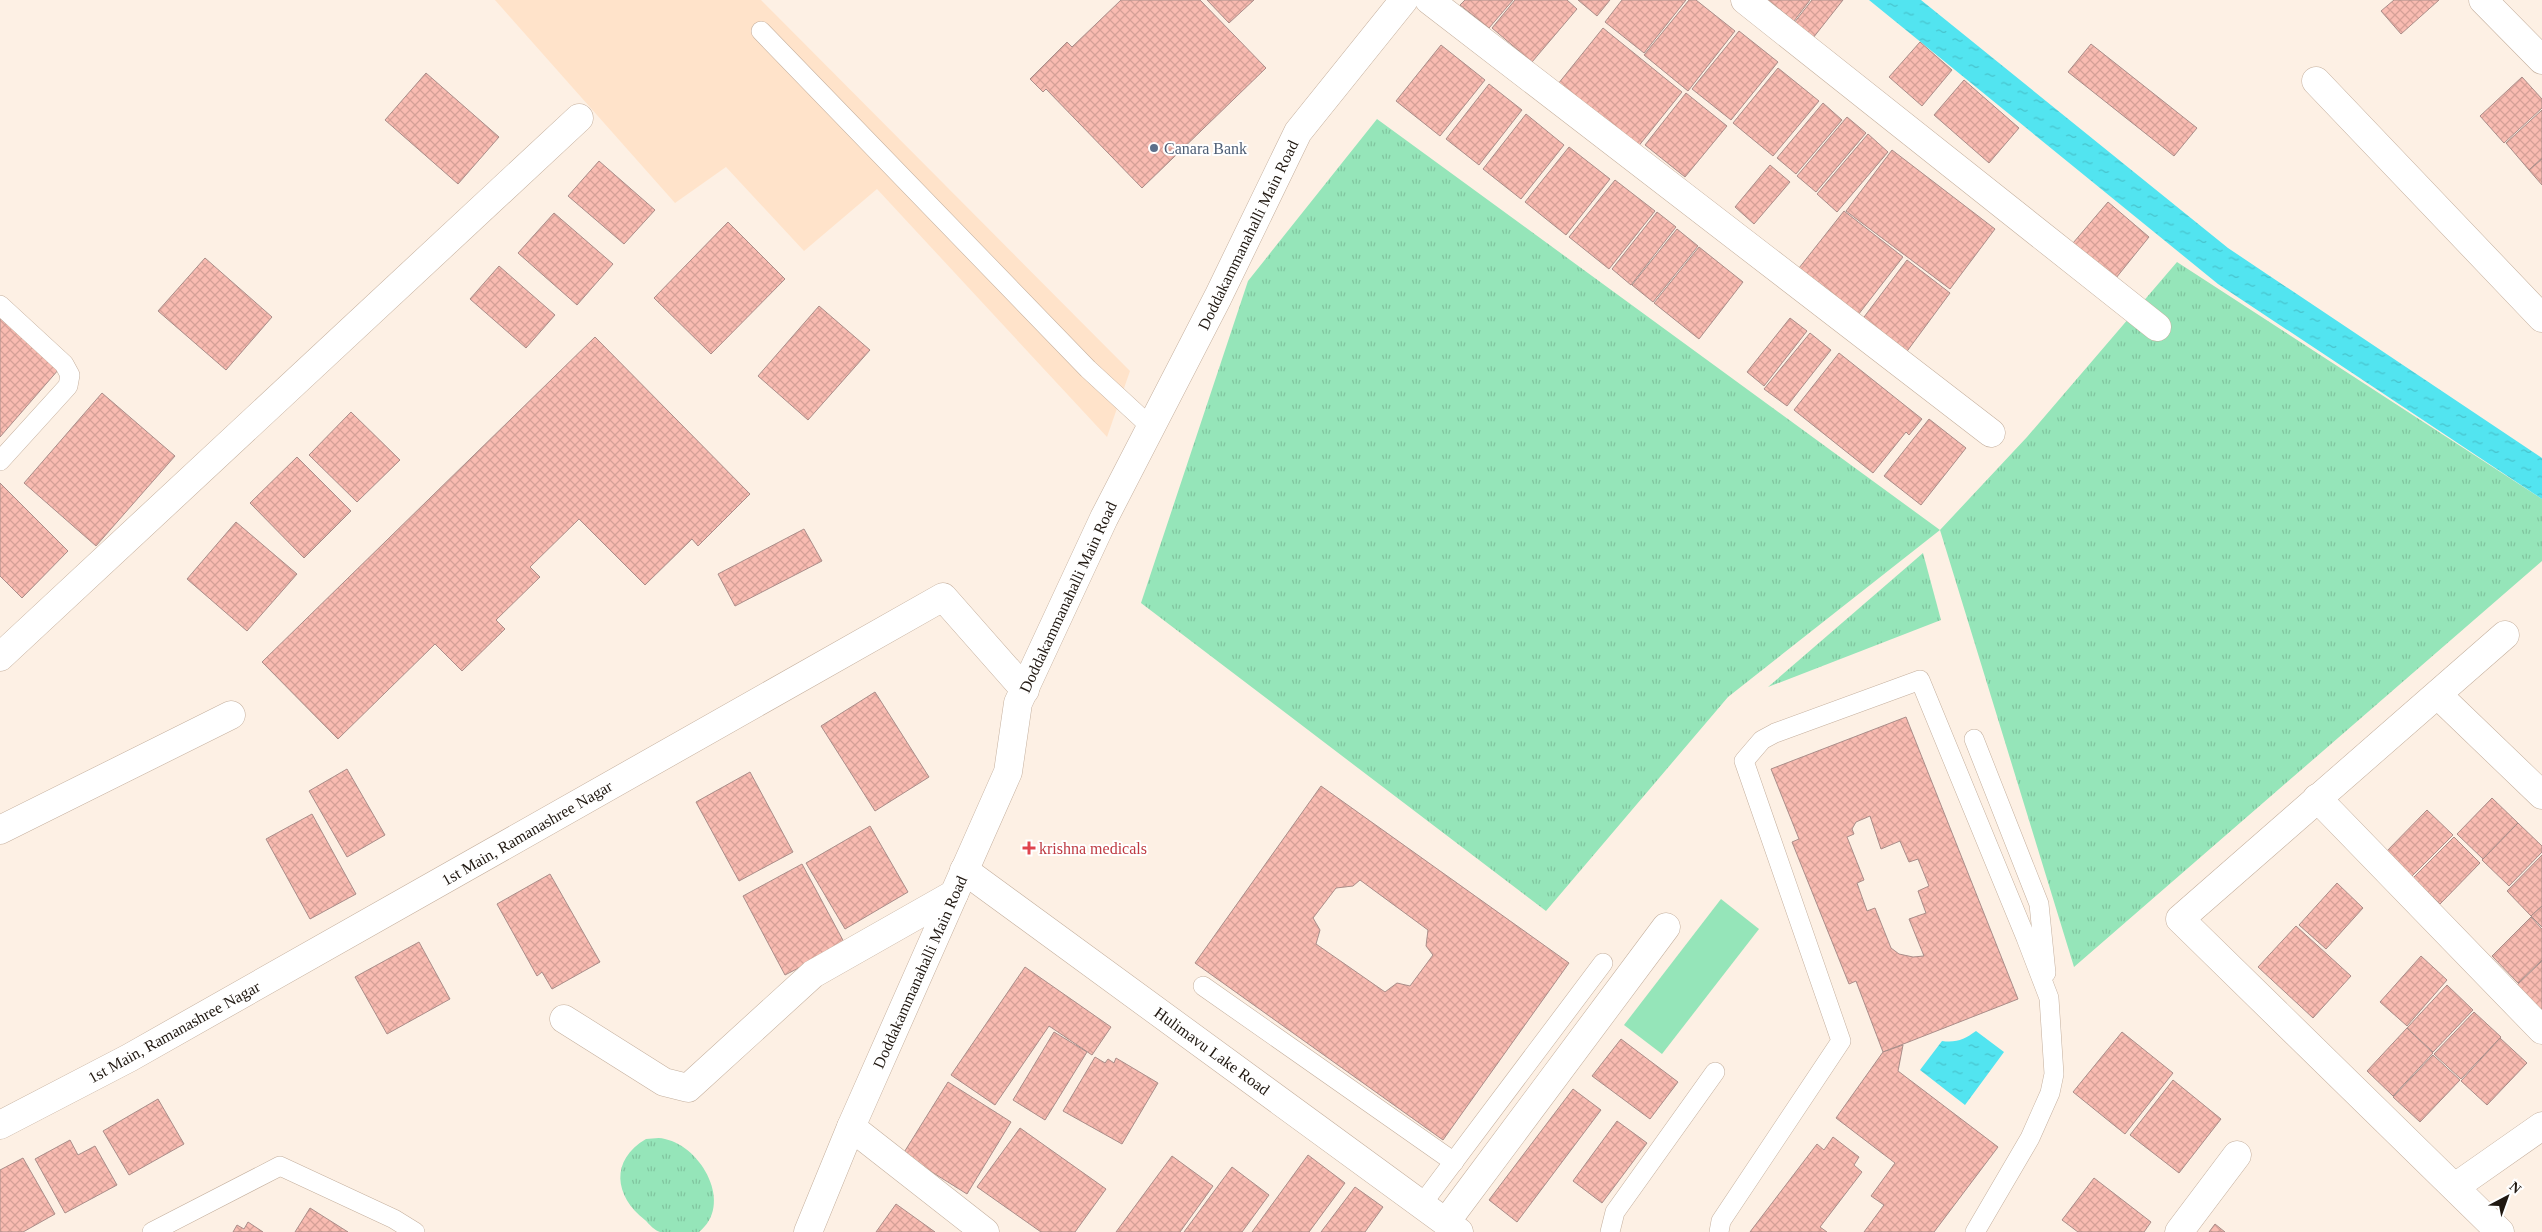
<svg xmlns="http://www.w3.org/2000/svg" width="2542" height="1232" font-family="Georgia,serif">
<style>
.built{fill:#ffe3ca}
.grass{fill:url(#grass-tufts)}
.pitch{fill:#95e5b9}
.water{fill:url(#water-ripples)}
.building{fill:url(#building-cross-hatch);stroke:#aa8d89;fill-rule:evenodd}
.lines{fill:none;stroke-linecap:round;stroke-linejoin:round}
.service-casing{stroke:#c4af9d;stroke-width:20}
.minor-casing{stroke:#c4af9d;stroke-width:29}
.tertiary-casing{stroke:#c4af9d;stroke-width:29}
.service{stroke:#fff;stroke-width:19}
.minor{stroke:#fff;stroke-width:28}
.tertiary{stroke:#fff;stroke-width:28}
.service-dot{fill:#5c6f8a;stroke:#fff;stroke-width:2}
.health-dot{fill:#e0444e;stroke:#fff;stroke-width:2}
.labels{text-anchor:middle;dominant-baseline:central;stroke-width:4;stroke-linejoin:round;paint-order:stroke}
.service-label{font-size:16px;fill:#4e5e75;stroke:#fff;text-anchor:start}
.street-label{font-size:16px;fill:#201811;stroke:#fff}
.health-label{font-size:16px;fill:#be3a42;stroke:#fff;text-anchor:start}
</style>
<defs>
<pattern id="grass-tufts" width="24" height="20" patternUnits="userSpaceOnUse" patternTransform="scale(1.25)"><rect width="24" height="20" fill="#95e5b9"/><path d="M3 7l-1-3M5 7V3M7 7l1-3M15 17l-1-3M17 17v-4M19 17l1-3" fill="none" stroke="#80c49e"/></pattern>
<pattern id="water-ripples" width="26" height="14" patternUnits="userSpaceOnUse" patternTransform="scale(1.25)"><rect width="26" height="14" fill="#52e4f0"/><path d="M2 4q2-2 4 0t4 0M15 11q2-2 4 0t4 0" fill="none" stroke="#47c3cd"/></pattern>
<pattern id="building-cross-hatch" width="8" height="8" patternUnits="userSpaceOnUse" patternTransform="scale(1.25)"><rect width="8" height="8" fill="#f9bbb1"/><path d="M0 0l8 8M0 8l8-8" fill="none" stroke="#d5a097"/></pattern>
</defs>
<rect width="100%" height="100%" fill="#fdf0e4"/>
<path class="built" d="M495,0H761L1130,371L1107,437L877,189L804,251L726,167L675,203Z"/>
<g class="grass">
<path d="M1377,119L1940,530L2027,437L2177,262L2542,499V561L2074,967L1940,530L1728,697L1546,911L1141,603L1248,281Z"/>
<path d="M1923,553L1941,620L1768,687Z"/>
<path d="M646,1139C652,1139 659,1137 665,1139C702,1147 734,1205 699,1232C687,1232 671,1232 660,1232C655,1231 649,1224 645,1220C614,1196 610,1160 646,1139Z"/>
</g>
<path class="pitch" d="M1721,899L1759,929L1662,1054L1624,1025Z"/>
<g class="water">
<path d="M1869,0H1921L2228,248L2542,458V499L2218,284Z"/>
<path d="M1976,1031L2004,1052L1965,1105L1920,1070L1942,1041C1957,1043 1965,1039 1976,1031Z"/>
</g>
<g class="building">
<path d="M1121,0H1200L1266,68L1142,188L1046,89L1043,92L1030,79L1067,42L1072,47Z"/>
<path d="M1207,0H1254L1229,23Z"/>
<path d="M1465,0H1513L1489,28L1460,5Z"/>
<path d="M1515,0H1567L1577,9L1532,62L1492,28Z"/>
<path d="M1578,0H1610L1597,16Z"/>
<path d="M1622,0H1686L1644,53L1605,22Z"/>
<path d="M1689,0H1696L1735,31L1688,91L1644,55Z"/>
<path d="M1768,0H1810L1794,21Z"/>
<path d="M1812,0H1843L1813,38L1794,23Z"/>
<path d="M2394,0H2439L2401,34L2381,11Z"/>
<path d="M1603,28L1682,92L1637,148L1558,84Z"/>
<path d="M1739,31L1778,62L1731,120L1692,89Z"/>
<path d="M1920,42L1952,70L1922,106L1889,77Z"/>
<path d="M2091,44L2197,128L2174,156L2068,72Z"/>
<path d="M1441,45L1485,80L1440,136L1396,101Z"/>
<path d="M1778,68L1819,101L1773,156L1733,123Z"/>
<path d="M426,73L499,137L458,184L385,120Z"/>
<path d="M2522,77L2542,99V108L2504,143L2480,116Z"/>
<path d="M1964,80L2019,128L1989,163L1934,115Z"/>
<path d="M1489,84L1522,110L1479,165L1446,139Z"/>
<path d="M1686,93L1727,126L1685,177L1645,145Z"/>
<path d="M1823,103L1842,120L1796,174L1777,158Z"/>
<path d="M2542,110V158L2529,170L2506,143Z"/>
<path d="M1526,114L1564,145L1521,199L1483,169Z"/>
<path d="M1847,117L1866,133L1816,192L1797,176Z"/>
<path d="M1868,134L1888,152L1837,212L1817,194Z"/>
<path d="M1569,147L1610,179L1566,235L1525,202Z"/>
<path d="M1892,150L1995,229L1950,289L1846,211Z"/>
<path d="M2542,159V185L2529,170Z"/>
<path d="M599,161L655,210L624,244L568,196Z"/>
<path d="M1770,165L1790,182L1754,224L1735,207Z"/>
<path d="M1615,180L1655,211L1609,269L1569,237Z"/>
<path d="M2108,202L2149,237L2116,278L2073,243Z"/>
<path d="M1844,211L1903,257L1858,315L1799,268Z"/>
<path d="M1657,212L1676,227L1631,285L1612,269Z"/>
<path d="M554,213L613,264L577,305L518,253Z"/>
<path d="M728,222L785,279L711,354L654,298Z"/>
<path d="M1677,229L1698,246L1653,302L1632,285Z"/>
<path d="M1699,247L1743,282L1699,339L1654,303Z"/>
<path d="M205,258L272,317L226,370L158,311Z"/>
<path d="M1907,260L1950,293L1905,354L1861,321Z"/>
<path d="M499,266L555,315L526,348L470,299Z"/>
<path d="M819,306L870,350L808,420L758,376Z"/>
<path d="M0,318L59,369L0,437Z"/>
<path d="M1790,318L1807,331L1764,386L1747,372Z"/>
<path d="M1810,333L1831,350L1787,406L1764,389Z"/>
<path d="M595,337L750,494L698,546L692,539L645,585L579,519L530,567L540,577L496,620L505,629L462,671L435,644L338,739L262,662Z"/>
<path d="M1839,353L1922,419L1909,435L1906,432L1873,473L1794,410Z"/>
<path d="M102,393L175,456L96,546L24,483Z"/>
<path d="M351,412L400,460L357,502L309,455Z"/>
<path d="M1929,419L1966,448L1921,505L1884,476Z"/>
<path d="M297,457L351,511L304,558L250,503Z"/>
<path d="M0,483L68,551L22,598L0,576Z"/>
<path d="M236,522L297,574L247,631L187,579Z"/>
<path d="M804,529L822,561L735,606L718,574Z"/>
<path d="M875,692L929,777L875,811L821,726Z"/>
<path d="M1906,717L2018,999L1883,1052L1856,981L1849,984L1792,842L1799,839L1771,769ZM1870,816L1881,849L1900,841L1909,862L1918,859L1929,886L1918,891L1926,913L1909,919L1924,956L1913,957L1899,954L1891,948L1875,908L1867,911L1857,883L1864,880L1847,837L1854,834L1852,829L1856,822Z"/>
<path d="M347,769L385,835L347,857L309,791Z"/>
<path d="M750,772L793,852L739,881L696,802Z"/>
<path d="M1321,786L1569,963L1443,1140L1195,963ZM1360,880L1428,930L1426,946L1433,955L1410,986L1397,983L1385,992L1316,944L1320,930L1313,918L1336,888L1353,886Z"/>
<path d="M2492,798L2518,823L2483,859L2457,834Z"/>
<path d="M2427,810L2453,835L2410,878L2384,854Z"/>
<path d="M312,814L356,894L310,919L266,839Z"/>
<path d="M2518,823L2542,846V852L2509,886L2482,860Z"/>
<path d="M870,826L908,892L845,929L806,863Z"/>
<path d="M2454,837L2480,863L2440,904L2413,878Z"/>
<path d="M2542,855V906L2531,916L2507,891Z"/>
<path d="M802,864L845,944L785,975L743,896Z"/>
<path d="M550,874L600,962L552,989L542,972L537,976L497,904Z"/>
<path d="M2337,883L2363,908L2326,949L2299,925Z"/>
<path d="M2542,906V927L2531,916Z"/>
<path d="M2531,917L2542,929V960L2518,983L2492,956Z"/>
<path d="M2296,926L2351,976L2313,1018L2258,967Z"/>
<path d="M419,942L450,999L387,1034L355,977Z"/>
<path d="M2421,956L2447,980L2407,1026L2380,1002Z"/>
<path d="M2542,961V1011L2517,985Z"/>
<path d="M1025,967L1111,1027L1092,1055L1049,1026L995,1105L951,1075Z"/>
<path d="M2447,985L2473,1010L2433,1052L2407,1028Z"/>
<path d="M2474,1012L2501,1037L2461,1079L2434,1054Z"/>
<path d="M2407,1028L2433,1053L2393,1096L2367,1071Z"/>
<path d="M1054,1032L1087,1052L1045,1120L1013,1100Z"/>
<path d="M2122,1032L2173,1073L2125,1134L2073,1092Z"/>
<path d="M2500,1038L2527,1063L2487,1105L2461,1081Z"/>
<path d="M1621,1039L1678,1082L1650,1119L1592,1076Z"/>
<path d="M1903,1045L1898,1071L1998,1147L1934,1232H1864L1884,1205L1871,1196L1895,1163L1836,1118L1883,1052Z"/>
<path d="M2433,1055L2460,1080L2420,1122L2393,1097Z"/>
<path d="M1095,1057L1105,1063L1108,1059L1114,1063L1116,1058L1158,1083L1122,1144L1063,1111Z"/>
<path d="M2173,1080L2221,1119L2179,1173L2130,1135Z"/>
<path d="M948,1082L1011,1122L967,1194L903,1154Z"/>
<path d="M1573,1089L1601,1110L1517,1222L1489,1200Z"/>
<path d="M158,1099L184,1144L129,1175L103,1131Z"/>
<path d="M1617,1121L1647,1143L1602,1203L1573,1181Z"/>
<path d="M1020,1128L1106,1189L1075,1232H1041L977,1187Z"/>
<path d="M1833,1137L1859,1157L1854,1165L1862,1172L1820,1227L1827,1232H1750L1817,1144L1824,1150Z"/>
<path d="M70,1140L78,1155L95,1146L117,1185L65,1213L35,1159Z"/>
<path d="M1308,1155L1345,1183L1309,1232H1252Z"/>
<path d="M1172,1156L1213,1186L1180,1232H1116Z"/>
<path d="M23,1158L55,1214L23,1232H0V1170Z"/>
<path d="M1232,1167L1269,1195L1242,1232H1184Z"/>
<path d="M2094,1178L2151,1222L2144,1232H2078L2062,1220Z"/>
<path d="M1355,1187L1383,1207L1365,1232H1321Z"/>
<path d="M896,1204L935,1232H876Z"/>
<path d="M310,1208L348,1232H295Z"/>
<path d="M248,1222L263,1232H233L237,1225L244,1229Z"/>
<path d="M2215,1224L2225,1232H2209Z"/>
</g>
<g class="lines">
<g class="service-casing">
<g id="service">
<path d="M761,31L1088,369L1151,427"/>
<path d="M0,305L64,364L70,375L68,386L0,461"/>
<path d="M1974,739L2039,904L2046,973"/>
<path d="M1203,986L1454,1162"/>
<path d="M1422,1204L1603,963"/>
<path d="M152,1232L280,1166L394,1219L415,1232"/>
<path d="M1610,1232L1615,1212L1715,1072"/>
<path d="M1719,1232L1721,1221L1841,1041L1744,761L1762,740L1775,733L1920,680L2026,938L2049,998L2054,1074L2050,1093L2030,1138L1975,1232"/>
</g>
</g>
<g class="minor-casing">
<g id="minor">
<path d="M1429,0L1991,433"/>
<path d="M1745,0L2157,327"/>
<path d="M2483,0L2542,60"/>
<path d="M2316,81L2542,318"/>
<path d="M0,657L579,118"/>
<path d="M2438,695L2542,795"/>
<path d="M2317,798L2542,1030"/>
<path d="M0,830L231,715"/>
<path d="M964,870L1459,1232"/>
<path d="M564,1019L664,1082L688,1088L813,974L954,894"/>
<path d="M0,1125L129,1058L943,597L1025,690"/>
<path d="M851,1127L985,1232"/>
<path d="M2455,1187L2542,1126"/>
<path d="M1446,1222L1666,927"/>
<path d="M2179,1232L2237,1155"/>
<path d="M2500,1232L2180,919L2505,635"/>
</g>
</g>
<g class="tertiary-casing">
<path id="tertiary" d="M808,1232L851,1127L1008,772L1018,703L1104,518L1218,297L1298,132L1404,0"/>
</g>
<use href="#service" class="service"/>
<use href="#minor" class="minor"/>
<use href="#tertiary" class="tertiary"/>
</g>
<circle class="service-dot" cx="1154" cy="148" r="5"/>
<path class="health-dot" d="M1026.5 840.5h5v5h5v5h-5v5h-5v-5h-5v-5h5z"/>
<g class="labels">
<g class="service-label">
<text x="1164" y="148">Canara Bank</text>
</g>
<g class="street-label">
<text transform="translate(1248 235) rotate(-64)">Doddakammanahalli Main Road</text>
<text transform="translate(1068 597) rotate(-65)">Doddakammanahalli Main Road</text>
<text transform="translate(527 833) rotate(-30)">1st Main, Ramanashree Nagar</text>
<text transform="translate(920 972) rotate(-66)">Doddakammanahalli Main Road</text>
<text transform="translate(174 1032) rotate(-29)">1st Main, Ramanashree Nagar</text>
<text transform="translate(1212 1051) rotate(36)">Hulimavu Lake Road</text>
</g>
<g class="health-label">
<text x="1039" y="848">krishna medicals</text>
</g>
</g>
<g transform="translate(2507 1197) rotate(41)" stroke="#ffffff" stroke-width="4" paint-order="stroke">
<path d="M0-4L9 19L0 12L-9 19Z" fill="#201811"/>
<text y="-8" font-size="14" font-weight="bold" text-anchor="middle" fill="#201811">N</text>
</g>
</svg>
